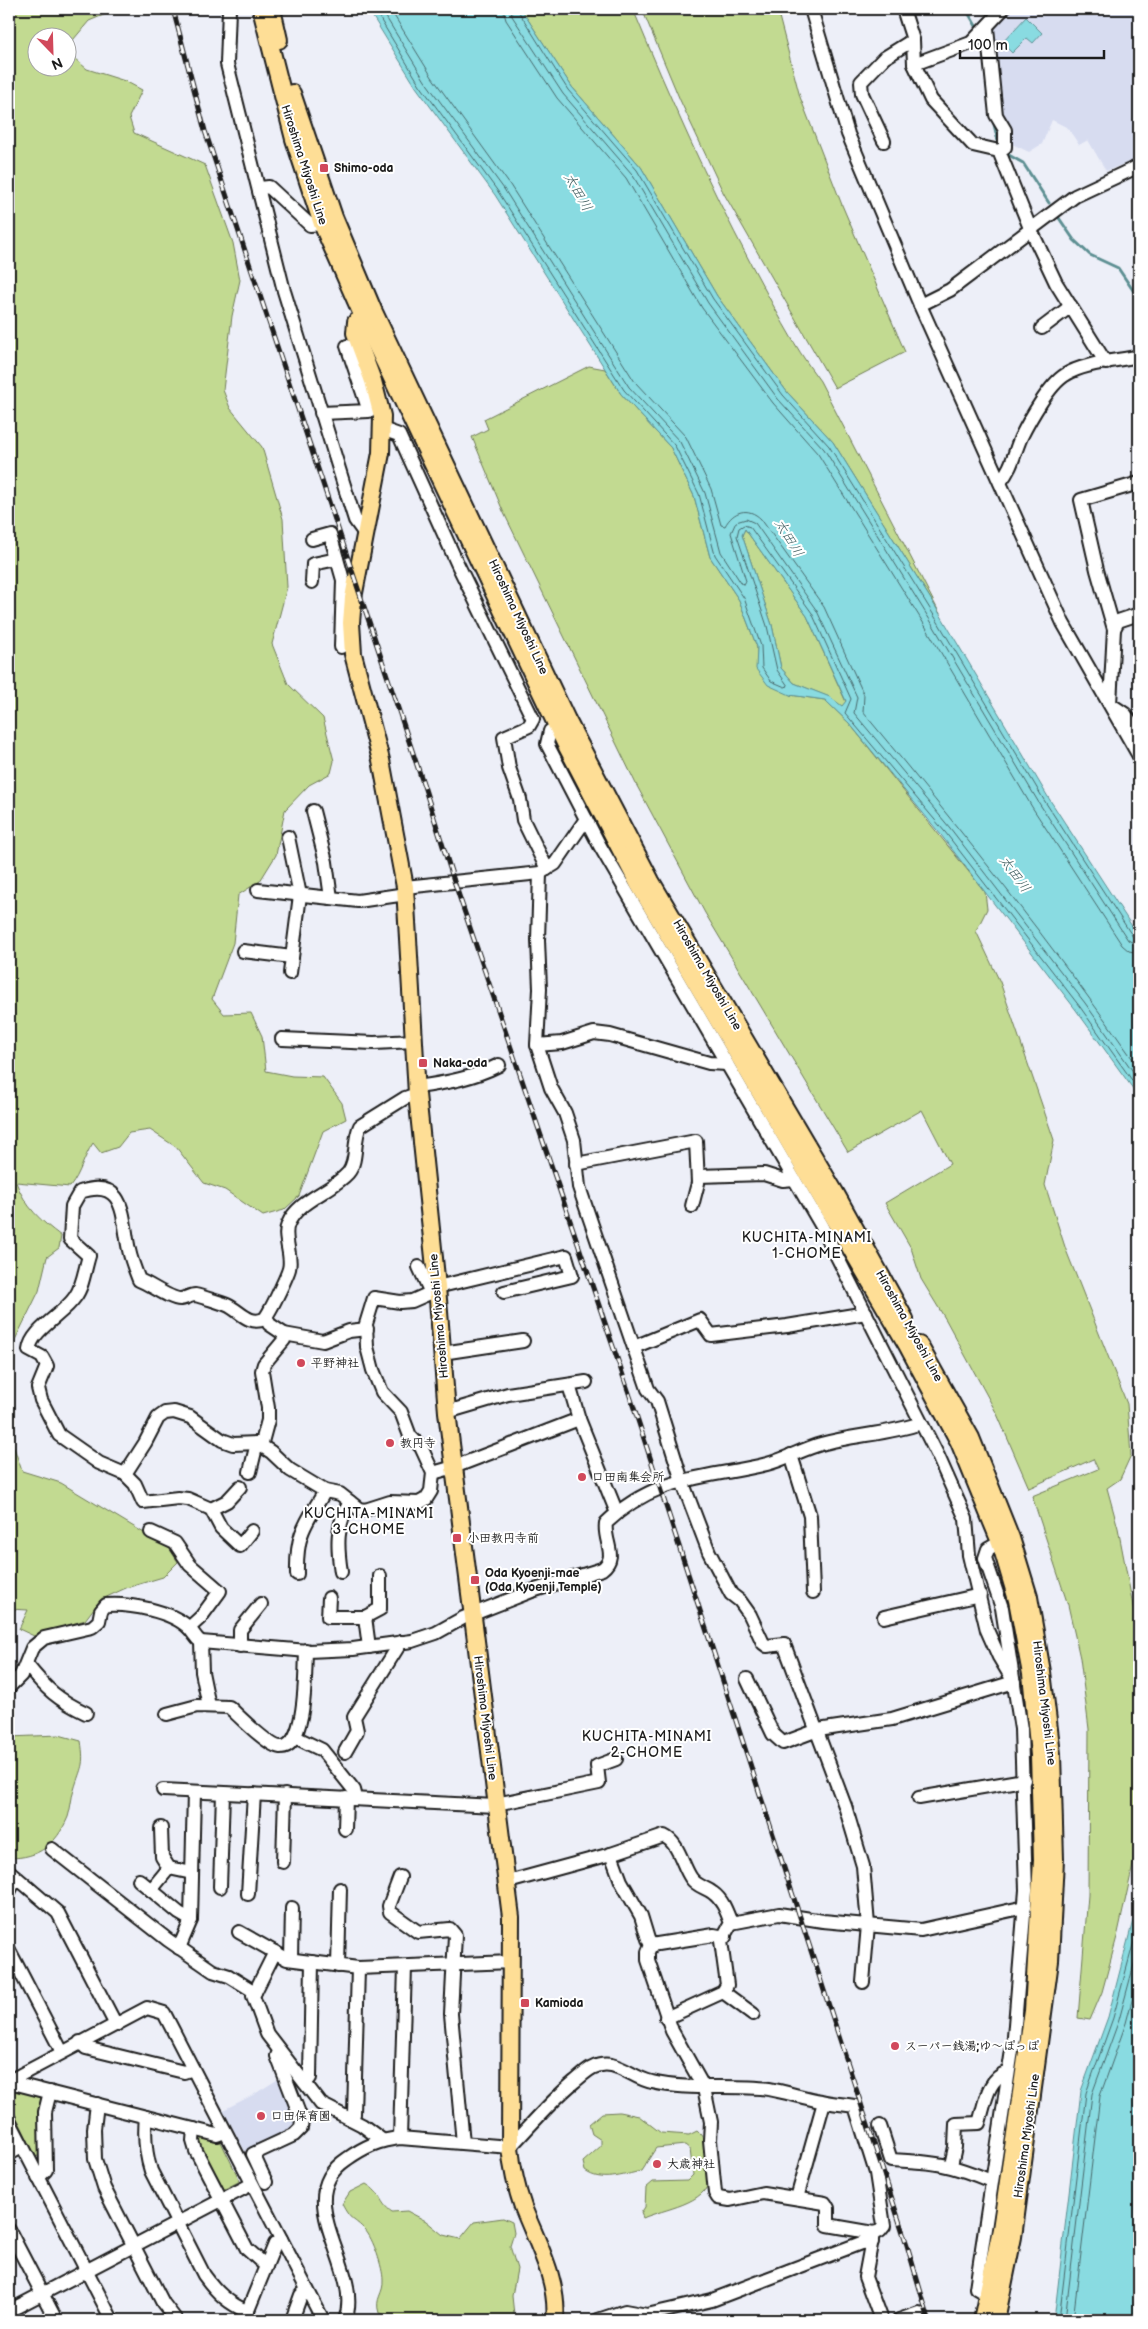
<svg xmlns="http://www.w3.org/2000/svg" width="1148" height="2329" font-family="'Balsamiq Sans','Klee One',sans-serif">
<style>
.built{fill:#d7dcf0}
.green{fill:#c2da91;stroke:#6f7b56}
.water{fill:#89dbe1;stroke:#5d8f92;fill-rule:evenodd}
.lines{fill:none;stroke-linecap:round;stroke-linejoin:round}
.shore{stroke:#48686b;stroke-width:1}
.stream{stroke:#5d8f92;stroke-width:3}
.minor-casing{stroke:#1c1c1c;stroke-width:16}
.major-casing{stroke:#1c1c1c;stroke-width:20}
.minor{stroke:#fff;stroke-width:12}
.major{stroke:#fede96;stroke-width:16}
.rail-casing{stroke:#1c1c1c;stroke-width:5}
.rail{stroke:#fff;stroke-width:3;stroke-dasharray:9;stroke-linecap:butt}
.poi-dot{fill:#d1495b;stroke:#fff;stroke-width:2}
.labels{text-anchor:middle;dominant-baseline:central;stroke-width:4;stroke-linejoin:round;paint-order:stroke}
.street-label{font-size:12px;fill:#1c1c1c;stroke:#fff}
.poi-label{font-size:12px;font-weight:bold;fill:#1c1c1c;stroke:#fff;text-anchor:start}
.water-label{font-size:14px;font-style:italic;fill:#425f61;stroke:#fff}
.neighbourhood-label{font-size:14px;letter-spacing:1px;fill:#1c1c1c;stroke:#fff}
</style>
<rect width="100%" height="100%" fill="#edeff8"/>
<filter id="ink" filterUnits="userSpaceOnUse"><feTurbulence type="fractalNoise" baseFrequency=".02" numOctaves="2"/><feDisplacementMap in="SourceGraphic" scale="10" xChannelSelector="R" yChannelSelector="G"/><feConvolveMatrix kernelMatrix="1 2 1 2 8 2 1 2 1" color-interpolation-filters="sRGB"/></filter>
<g filter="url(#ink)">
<g class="built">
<path d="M1009,9H1139V158L1106,171L1088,140L1079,145L1068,128L1052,120L1042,144L1029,152L1012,144V132L1001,111L994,28Z"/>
<path d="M280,2078L297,2123L290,2133L246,2153L223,2110L253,2095Z"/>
</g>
<g class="green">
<path d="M9,9H118L89,21L68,46V38H38V68H68V53L87,69L125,81L142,90L129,117L134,133L205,165L233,243L240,280L232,316L223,390L230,408L262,447L283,519L287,587L272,644L288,684L323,718L334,761L331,773L309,785L285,810L276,855L260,881L238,895L233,943L212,999L224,1014L251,1013L262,1036L266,1071L292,1076L323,1077L342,1103L346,1119L323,1131L299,1196L284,1210L263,1216L225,1190L204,1183L176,1147L150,1130L129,1133L118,1147L101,1153L93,1143C83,1158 81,1173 70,1187L16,1182C25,1207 41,1221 61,1236L59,1248L47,1257L39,1291L12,1346L9,1348Z"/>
<path d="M521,9H633C669,96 707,181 751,264C773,304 792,344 820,381L940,614L833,442L787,392L717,296L641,167L572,87Z"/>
<path d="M642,9H777L800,97L842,205L905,352L835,388L723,192L680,100Z"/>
<path d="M589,366L605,369L621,394L671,448L694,496L710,557L739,600L757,647V669L790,695L825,700L849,723L985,892L987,909L976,931L1000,982L1054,1140L1045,1185L1066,1250L1127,1404L1131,1455L1120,1479L1107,1488L1118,1528L1139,1637V1814L1133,1865L1118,1933L1102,1992L1090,2020L1078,2018L1088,1895L1089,1729L1080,1658L1068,1605L1032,1496L1098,1469L1093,1459L1029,1488L997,1414L946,1320L921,1279L911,1248L885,1203L950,1164L922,1110L848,1152L705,913L637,786L503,511L472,437L488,429L484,419Z"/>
<path d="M745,529L807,616L846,702L842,707L829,697L794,683L781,668L772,625L742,535Z"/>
<path d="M9,1433L22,1471L61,1483L169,1548L178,1562L163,1577L126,1588L100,1600L85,1620L34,1636L19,1629L28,1610L9,1609Z"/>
<path d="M59,1735L81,1741C85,1767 81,1766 74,1790C71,1798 71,1808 68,1817C56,1845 39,1858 9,1858V1737Z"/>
<path d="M12,2089L41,2096L44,2099L40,2155L36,2157L9,2101Z"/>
<path d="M619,2112L639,2116L661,2133L689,2135L697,2131C705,2137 707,2150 708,2159C708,2165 710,2173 710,2178C707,2204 663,2209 643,2218L641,2213L645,2207L646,2188L653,2182L687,2181L693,2175L690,2149L685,2145L656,2148L641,2171C623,2175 601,2183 585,2171L583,2162L601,2146V2140L592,2134L589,2124L602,2113Z"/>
<path d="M201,2137L214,2142H221L240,2181L221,2191L201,2153L198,2140Z"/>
<path d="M366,2184C383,2194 378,2202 392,2212L407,2211L426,2221L443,2235L460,2239L474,2222L503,2218L512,2222L514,2233L510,2246L517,2269L512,2296L514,2315L522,2320H395L379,2313C374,2298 384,2294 383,2280C383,2268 373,2238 365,2230C354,2218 351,2222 342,2204L350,2192Z"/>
</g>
<g class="water">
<path d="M368,9H521L572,87L641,167L717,296L787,392L833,442L940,614L1048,797L1139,937V1097L1076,1010L941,835L849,723L825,700L790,695L768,685L756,669L757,647L739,600L710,557L694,496L671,448L621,394L495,195L416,87ZM745,529L807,616L846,701L842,706L830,697L794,683L781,668L772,625L742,535Z"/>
<path d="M1026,17L1042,33L1033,43L1027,38L1012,53L1002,43Z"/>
<path d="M1139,1897V2320H1054L1081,2091L1108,2017Z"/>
</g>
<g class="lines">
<g class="shore">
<path d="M374,9L420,85L499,193L624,390L675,446L699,494L715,555L744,598L761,646L762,668L771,681L785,687L788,686L777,670L767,626L737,536L739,528L744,525L750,527L812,613L851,699L845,713L945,832L1080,1007L1139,1090"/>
<path d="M381,9L425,81L504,189L629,387L680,442L705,493L721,552L741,583L744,584L746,581L731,533L736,522L746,519L755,523L817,611L857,697L854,713L950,828L1085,1003L1139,1080"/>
<path d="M390,9L432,77L510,185L635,382L686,437L711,489L721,525L725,526C733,511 748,506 761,519L824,607L864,695L863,712C959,828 1053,944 1139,1068"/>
<path d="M503,9L506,20L557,98L626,178L702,308L773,403L818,454L924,624L1032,807L1122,945L1129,951L1139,953"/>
<path d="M511,9L512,16L563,94L632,174L708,303L778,399L824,449L930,620L1039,803L1128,940L1139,946"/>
<path d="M517,9L568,90L637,170L713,299L783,395L829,446L935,617L1044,800L1133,937L1139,939"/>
<path d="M1059,2320L1086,2093L1113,2018L1139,1923"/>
<path d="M1065,2320L1092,2094L1119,2020L1139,1946"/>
<path d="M1073,2320L1100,2096L1126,2023L1139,1974"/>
</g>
<g class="stream">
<path d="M966,9L979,31"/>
<path d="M993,120L999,146"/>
<path d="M1007,154L1023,163L1049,203"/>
<path d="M1059,218L1074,240L1090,255L1118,268L1139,299"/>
</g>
<g class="minor-casing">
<g id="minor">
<path d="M229,9L227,64L284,291L343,482L355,520L365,534"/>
<path d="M811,9L848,134L920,305L1063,623L1139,756"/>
<path d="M903,9L913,40L914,64L931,100L973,145L999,151L1030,228L1056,283L1106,363"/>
<path d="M987,28L996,115L1005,130V147L999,151"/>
<path d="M914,64L971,43L1003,9"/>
<path d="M884,141L862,94L861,82L884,58L913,40"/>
<path d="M260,188L269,187L310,225L322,224"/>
<path d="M920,305L950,290L1075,196L1139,166"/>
<path d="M1042,328L1071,306"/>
<path d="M321,413L369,411L347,346"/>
<path d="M382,429L399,435L457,563L533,719L529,726L504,737L509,768L520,799L523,820L547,869"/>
<path d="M1000,482C1012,468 1014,453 1021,437C1030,419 1049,385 1065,375C1083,363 1118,361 1139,356"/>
<path d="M312,539L330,534L343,580L341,647"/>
<path d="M312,582L313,564L337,559"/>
<path d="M1139,614L1118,621L1114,629L1110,704L1125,714L1139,732"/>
<path d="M1114,629L1097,570L1081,500L1139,483"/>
<path d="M564,722L550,731L547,744L600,846L821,1225L938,1456L966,1519L969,1555L987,1630L999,1657L1014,1682L892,1719L818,1730L783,1743L773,1734L747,1679"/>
<path d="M313,811L326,862L331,898"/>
<path d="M288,837L300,895L290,973"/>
<path d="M540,873L538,940L540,989L537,1045L551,1088L565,1113L574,1140L579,1187L648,1389L657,1401L682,1481L709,1552L731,1594L740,1601L750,1615L763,1643L767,1646L784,1644L845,1806L863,1866L868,1925L863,1982"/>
<path d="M405,887L540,873L555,864L586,819"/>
<path d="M258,890L358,901L406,894"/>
<path d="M243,951L292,957"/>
<path d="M282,1039L374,1043L414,1041"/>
<path d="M537,1045L562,1043L594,1033L610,1035L709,1063L727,1064"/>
<path d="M417,1087C446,1083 473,1078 499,1065"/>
<path d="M576,1164L696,1141L698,1183L692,1206"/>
<path d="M698,1176L764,1174L783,1180L794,1179"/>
<path d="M419,1267L430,1291"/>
<path d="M437,1287L566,1256L572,1276L504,1292"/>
<path d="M284,1334L323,1341L349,1331L367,1329"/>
<path d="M634,1347L700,1320L711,1335L787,1326L866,1313"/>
<path d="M442,1353L523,1341"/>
<path d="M569,1385L579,1419L617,1513"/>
<path d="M447,1412L508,1394L586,1382"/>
<path d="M261,1446L268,1420V1408L262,1371L264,1364L284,1340V1334L269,1324L267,1318"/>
<path d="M791,1455L810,1516L813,1592"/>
<path d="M250,1472L257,1443"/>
<path d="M433,1473L454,1467L579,1419"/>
<path d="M125,1474L145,1443L158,1418L165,1413L174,1412L190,1417L222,1440L233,1444L257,1443L271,1452L290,1470L325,1491L340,1494L359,1509L365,1510L390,1502L419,1503L426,1499L431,1491L433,1473L421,1447L410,1436L401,1412L382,1392L373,1370L367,1347L366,1324L374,1298L400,1302L412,1301L437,1290"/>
<path d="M211,1509L227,1501L240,1487"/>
<path d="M252,1531L240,1546L221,1528L211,1509L188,1499L178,1498L143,1502L135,1484L125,1474L99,1463L59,1435L41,1400L38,1388L47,1366L42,1357L29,1350C31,1330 64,1314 75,1297C83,1287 85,1268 89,1256L70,1239L72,1206L80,1192C127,1176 122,1220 129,1250C131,1260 135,1270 139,1280C150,1284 170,1299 180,1299C185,1299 190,1295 195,1295C200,1296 222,1303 227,1305C239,1310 249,1326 264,1319C268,1317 287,1276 289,1269C293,1255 282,1237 288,1224C298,1200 331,1192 348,1173C358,1161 353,1140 360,1126L405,1098L417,1094"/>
<path d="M151,1532L175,1543L190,1565L220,1591L201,1617L189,1628"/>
<path d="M341,1572C337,1546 336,1525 350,1502"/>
<path d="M297,1574C296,1533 305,1525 325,1491"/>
<path d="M329,1598L328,1617H365L380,1609V1576"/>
<path d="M365,1617L369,1647"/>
<path d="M884,1617L980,1595"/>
<path d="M201,1642L202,1672L209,1706"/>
<path d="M240,1646V1630L261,1604"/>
<path d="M27,1665C46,1689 58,1700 86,1713"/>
<path d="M9,1687L21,1675L32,1648L44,1638L92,1627L99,1621L101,1611L106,1605C129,1603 172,1611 189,1628C194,1633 195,1638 201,1642L308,1651L353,1649L412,1641L436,1633L463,1618L532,1591L602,1569C619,1557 603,1541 606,1523C656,1475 706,1479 767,1464C786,1459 803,1449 821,1444C854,1435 889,1434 921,1423"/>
<path d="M167,1714L197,1706L229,1707C239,1716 268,1746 280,1747C307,1749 305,1669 306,1650"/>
<path d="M295,1737L322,1750L354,1790L356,1798"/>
<path d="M345,1752L357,1731L354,1717L401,1642"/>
<path d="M163,1790L496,1806"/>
<path d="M919,1798L1024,1780"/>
<path d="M496,1804L599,1783L597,1766L616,1759"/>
<path d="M161,1828L162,1857L169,1868L192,1873"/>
<path d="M345,1829L346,1798"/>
<path d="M52,1849L168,1940L213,1971L229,1976L255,1992"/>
<path d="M611,1854L621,1881L641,1916L648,1939L651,1945L714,1935L725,1937"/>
<path d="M283,1862L285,1795"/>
<path d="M9,1871L58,1913L116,2025"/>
<path d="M400,1877L389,1906L390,1912L418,1932L450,1929L455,1935L451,2014L463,2143"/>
<path d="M139,1880L179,1913L191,1920"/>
<path d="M508,1882L611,1854L664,1836C679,1843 682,1865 691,1878C697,1887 706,1887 713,1893C723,1900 727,1913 731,1923L721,1941L727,1985L723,1992L666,2018"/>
<path d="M220,1887L223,1793"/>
<path d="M151,1890L169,1868"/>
<path d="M9,1892L16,1878"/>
<path d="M248,1894L254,1794"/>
<path d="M731,1923L779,1914L823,1921L921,1930L1025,1907"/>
<path d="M239,1932L287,1959L358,1968L512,1962"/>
<path d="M179,1948L191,1920L194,1792"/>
<path d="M9,1950L62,2052"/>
<path d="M275,1952L253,1996L267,2034L321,2104L362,2125L382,2140"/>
<path d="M291,1959L292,1908"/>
<path d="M338,1966L340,1889"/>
<path d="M723,1992L753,2014"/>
<path d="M80,2042L86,2048L184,2072L193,2069"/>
<path d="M9,2081L147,2008L164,2013L323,2320"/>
<path d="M9,2082L217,2135L225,2132"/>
<path d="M305,2083L310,2078L312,1962"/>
<path d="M97,2104L94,2129L95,2159L104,2188L163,2303L176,2320"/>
<path d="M146,2117C144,2136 145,2152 151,2171L204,2275C217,2293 228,2303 248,2312"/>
<path d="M351,2119L354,2114L358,1968"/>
<path d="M9,2120L112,2320"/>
<path d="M880,2126L891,2160C934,2162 951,2164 991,2181"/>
<path d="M194,2129L193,2141L196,2151L247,2249L266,2266"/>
<path d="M400,2138L405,1967"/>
<path d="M9,2154L22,2147"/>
<path d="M951,2165L955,2147L956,2124L979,2123C985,2104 987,2078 1008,2072"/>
<path d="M38,2178L46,2170L45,2112L50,2092"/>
<path d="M266,2182L253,2154L294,2135L301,2128L302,2121L277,2056L279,2052"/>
<path d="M797,2198L824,2102"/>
<path d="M9,2230L56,2320"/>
<path d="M873,2234L865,2277L881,2320"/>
<path d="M988,2295L976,2288L1014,2037L1026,1890L1021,1729L1002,1608L985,1558L988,1549L1006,1539"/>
<path d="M9,2311L252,2184"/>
<path d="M244,2320L275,2244L281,2239"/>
<path d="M292,2320L301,2295L307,2290"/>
<path d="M345,2320C365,2269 287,2199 347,2159C364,2147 379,2140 400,2138L510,2147C531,2125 550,2102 574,2082C579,2078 585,2072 592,2068C615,2056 630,2078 652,2082C690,2091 730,2084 769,2089C786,2092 804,2098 821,2101C832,2104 844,2104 855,2106L876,2173L884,2226L880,2231L874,2233L828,2225V2208L825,2203L763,2193L730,2200L718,2198L715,2193L710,2140L711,2122L704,2088L672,2031L648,1960V1952L651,1945"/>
<path d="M598,2320L625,2311L647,2315L712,2300L861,2243L872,2242"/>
<path d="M899,2320L919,2313"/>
</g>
</g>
<g class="major-casing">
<g id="major">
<path d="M261,9L294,139L322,224L363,317L565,743L639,885L907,1345L959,1442L1000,1542L1017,1600L1031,1674L1039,1755L1042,1860L1033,2011L1001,2229L982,2320"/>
<path d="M272,9L279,40"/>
<path d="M292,93L334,217L374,312L567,720L651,881L836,1194L905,1319"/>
<path d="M370,314L356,322L355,333L373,381L382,416L381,453L353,598L351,623L353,654L381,760L405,887L417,1094L437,1287L447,1412L511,1917L510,2147C512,2168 516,2187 523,2207C537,2243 559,2281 555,2320"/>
<path d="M919,1345L971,1438L1011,1538L1029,1597L1042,1672L1052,1754L1055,1859L1050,1961L1013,2237L996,2320"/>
</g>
</g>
<use href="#minor" class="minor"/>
<use href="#major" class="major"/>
<g class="rail-casing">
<path id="rail" d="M173,9L205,131L424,786L454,881L631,1399L907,2245L929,2320"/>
</g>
<use href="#rail" class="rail"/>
</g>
</g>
<g class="poi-dot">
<rect x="319" y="163" width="10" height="10" rx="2.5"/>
<rect x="418" y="1058" width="10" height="10" rx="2.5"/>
<circle cx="301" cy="1363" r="5"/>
<circle cx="390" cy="1443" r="5"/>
<circle cx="582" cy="1477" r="5"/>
<rect x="452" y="1533" width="10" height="10" rx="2.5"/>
<rect x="470" y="1575" width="10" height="10" rx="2.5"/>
<rect x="520" y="1998" width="10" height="10" rx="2.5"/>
<circle cx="895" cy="2046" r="5"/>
<circle cx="261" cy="2116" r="5"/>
<circle cx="657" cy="2164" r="5"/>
</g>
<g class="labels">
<g class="street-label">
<text transform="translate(304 165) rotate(72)">Hiroshima Miyoshi Line</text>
<text transform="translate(518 617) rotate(65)">Hiroshima Miyoshi Line</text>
<text transform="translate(707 975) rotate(60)">Hiroshima Miyoshi Line</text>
<text transform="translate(439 1316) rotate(-95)">Hiroshima Miyoshi Line</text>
<text transform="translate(909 1326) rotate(61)">Hiroshima Miyoshi Line</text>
<text transform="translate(1044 1703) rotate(83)">Hiroshima Miyoshi Line</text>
<text transform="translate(485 1718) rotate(83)">Hiroshima Miyoshi Line</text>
<text transform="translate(1027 2136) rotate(-82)">Hiroshima Miyoshi Line</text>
</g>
<g class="poi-label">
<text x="334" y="168">Shimo-oda</text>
<text x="433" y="1063">Naka-oda</text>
<text x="311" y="1363">平野神社</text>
<text x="400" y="1443">教円寺</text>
<text x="592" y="1477">口田南集会所</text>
<text x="467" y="1538">小田教円寺前</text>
<text x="485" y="1573">Oda Kyoenji-mae<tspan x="485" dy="14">(Oda Kyoenji Temple)</tspan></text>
<text x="535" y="2003">Kamioda</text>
<text x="905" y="2046">スーパー銭湯;ゆ～ぽっぽ</text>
<text x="271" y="2116">口田保育園</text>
<text x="667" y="2164">大歳神社</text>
</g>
<g class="water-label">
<text transform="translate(578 192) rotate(60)">太田川</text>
<text transform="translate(789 538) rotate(59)">太田川</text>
<text transform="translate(1015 874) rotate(54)">太田川</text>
</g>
<g class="neighbourhood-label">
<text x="807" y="1237">KUCHITA-MINAMI<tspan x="807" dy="16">1-CHOME</tspan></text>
<text x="369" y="1513">KUCHITA-MINAMI<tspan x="369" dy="16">3-CHOME</tspan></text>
<text x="647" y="1736">KUCHITA-MINAMI<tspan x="647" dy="16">2-CHOME</tspan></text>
</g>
</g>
<rect width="1148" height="2329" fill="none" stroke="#fff" stroke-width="30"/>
<rect x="15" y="15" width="1118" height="2299" fill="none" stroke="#1c1c1c" stroke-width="2" filter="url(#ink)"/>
<g transform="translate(52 52) rotate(157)"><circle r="24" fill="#ffffff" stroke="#a4a4a4"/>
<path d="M0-4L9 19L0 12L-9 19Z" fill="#d1495b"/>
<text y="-8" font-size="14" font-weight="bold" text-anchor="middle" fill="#1c1c1c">N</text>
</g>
<path d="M960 50v8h144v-8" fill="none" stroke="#1c1c1c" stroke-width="2.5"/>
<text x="968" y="50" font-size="15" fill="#1c1c1c" stroke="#ffffff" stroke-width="4" paint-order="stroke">100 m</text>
</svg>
